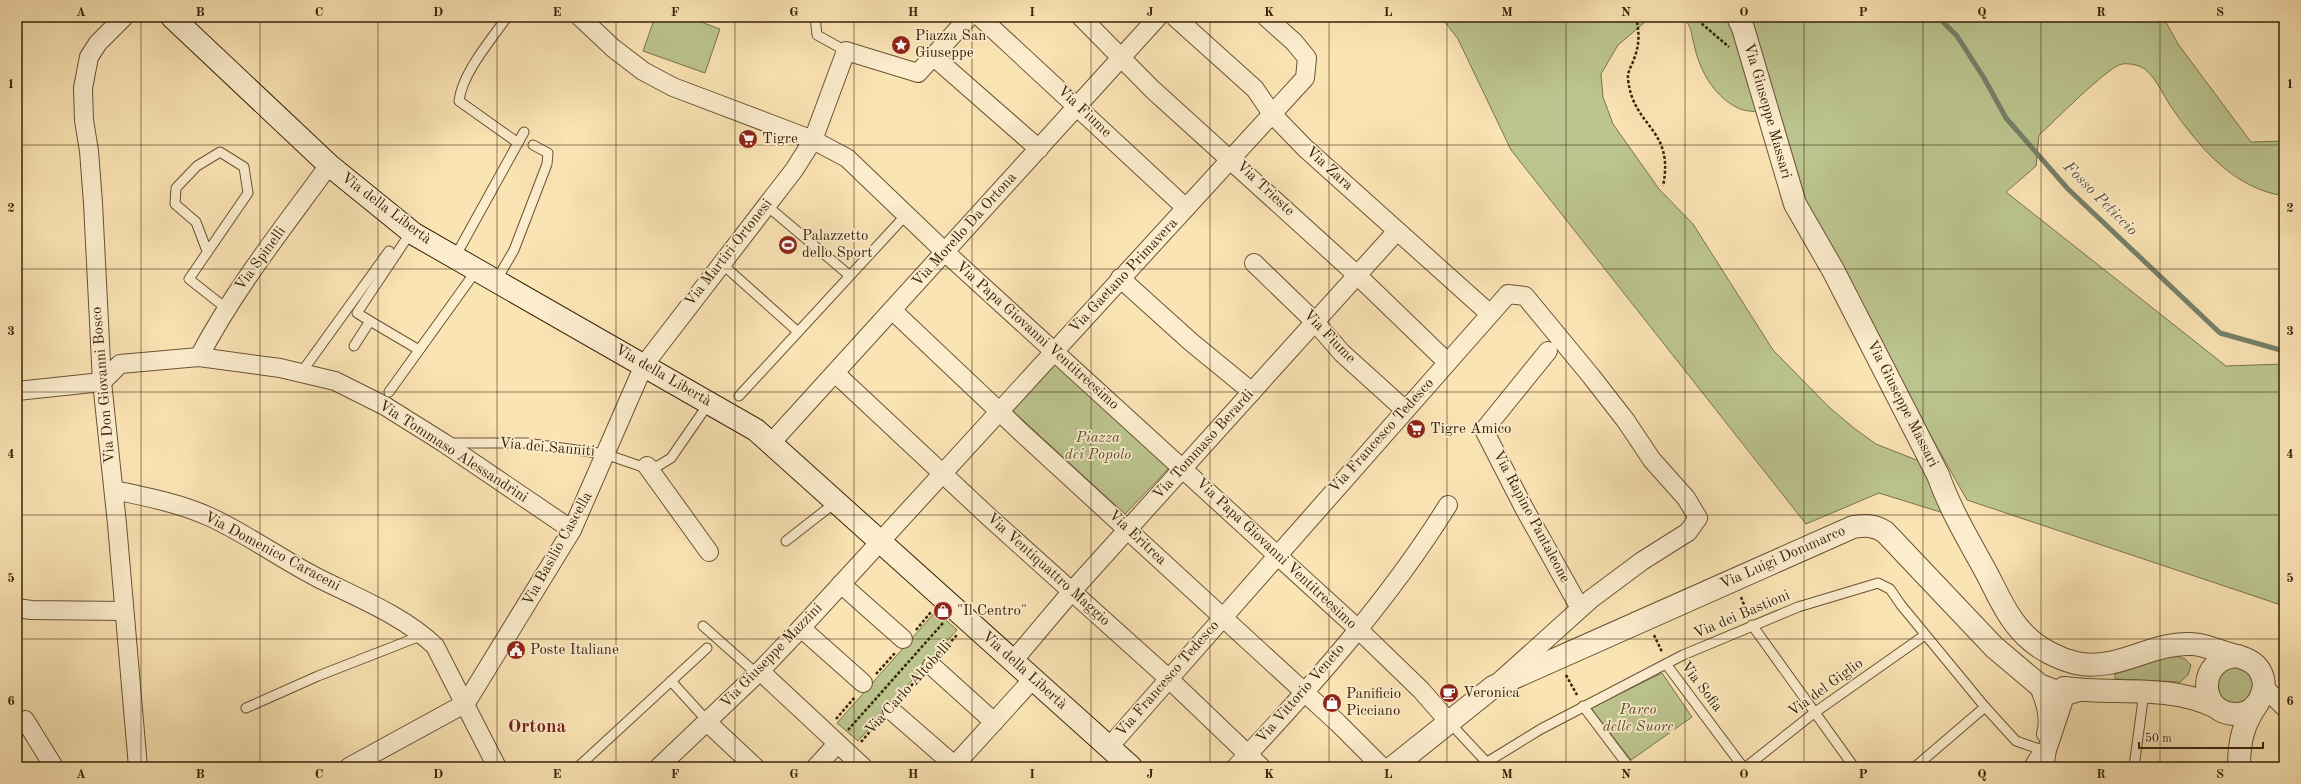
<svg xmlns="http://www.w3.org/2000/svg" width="2301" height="784" font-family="'Old Standard TT',serif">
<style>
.green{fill:#bcc58f;stroke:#7a744c}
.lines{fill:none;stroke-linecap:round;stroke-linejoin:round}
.stream{stroke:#76816a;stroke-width:5}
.service-casing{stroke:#6a5334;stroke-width:11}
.minor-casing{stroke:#6a5334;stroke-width:20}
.tertiary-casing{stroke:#6a5334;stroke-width:24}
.secondary-casing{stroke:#392309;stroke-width:24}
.path{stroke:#392309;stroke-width:2.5;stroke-dasharray:3 2;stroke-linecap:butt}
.service{stroke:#fcedce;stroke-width:9}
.minor{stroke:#fcedce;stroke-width:18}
.tertiary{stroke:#fcedce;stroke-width:22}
.secondary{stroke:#fcedce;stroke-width:22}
.grid{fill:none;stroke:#392309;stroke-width:1;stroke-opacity:0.55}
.labels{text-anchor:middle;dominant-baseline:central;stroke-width:3.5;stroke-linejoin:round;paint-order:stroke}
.poi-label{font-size:15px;fill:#392309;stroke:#fcedce;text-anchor:start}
.street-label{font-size:15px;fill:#392309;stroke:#fcedce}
.park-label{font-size:15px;font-style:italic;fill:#5a4c2a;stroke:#fcedce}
.water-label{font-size:16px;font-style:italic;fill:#585239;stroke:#fcedce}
.district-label{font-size:19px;font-weight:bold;fill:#7a1f14;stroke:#fcedce}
.neatline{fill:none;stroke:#392309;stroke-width:1.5}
.grid-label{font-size:13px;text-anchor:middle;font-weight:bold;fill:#392309}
</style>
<rect width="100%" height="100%" fill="#fbe4b4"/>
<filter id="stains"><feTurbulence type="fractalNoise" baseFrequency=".005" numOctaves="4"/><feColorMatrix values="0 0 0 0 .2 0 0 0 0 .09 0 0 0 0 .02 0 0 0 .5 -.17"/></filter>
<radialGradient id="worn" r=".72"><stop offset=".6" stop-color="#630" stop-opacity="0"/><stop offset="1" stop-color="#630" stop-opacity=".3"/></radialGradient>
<g class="green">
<path d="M655,17H688L720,29L705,73L643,51Z"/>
<path d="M1441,17H1651L1618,45L1601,74L1603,97L1613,124L1659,189L1693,224L1773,350L1830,408L1855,429L1876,444L1919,461L1950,515L1879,493L1806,524L1511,150L1458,39Z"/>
<path d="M1682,17H1732L1757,112C1751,111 1742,111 1736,107C1713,95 1699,69 1694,44C1690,30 1693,28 1682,17Z"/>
<path d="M1744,17H2163L2178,44L2251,142L2284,141V196C2234,188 2202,150 2174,111C2165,99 2158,81 2147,71C2141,65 2130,63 2122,64C2107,67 2054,122 2039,135L2036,166L2006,192L2226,366L2284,364V606L1967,500L1806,214Z"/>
<path d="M1054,364L1169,468L1125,514L1012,410Z"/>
<path d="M936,611L957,630L858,741L837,723Z"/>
<path d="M2174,655L2185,659L2191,665L2188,675L2180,682L2115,679V674Z"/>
<path d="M2231,666L2244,667L2255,682L2249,700L2230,705L2220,697L2217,679Z"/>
<path d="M1662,673L1692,717L1631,760L1591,708Z"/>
</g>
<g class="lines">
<path class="stream" d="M1938,17L1957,36L1984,78L2006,118L2068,189L2220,333L2284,351"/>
<g class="service-casing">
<g id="service">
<path d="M507,17C491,40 462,73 459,101L518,143"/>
<path d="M815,17L817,35L846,51"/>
<path d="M766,205L849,275"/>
<path d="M207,251L196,222L175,204L176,188L197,166L220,152L244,167L248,193L189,279L227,309"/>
<path d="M455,257L524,132"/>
<path d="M721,263L797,331"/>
<path d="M496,281L514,250L547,164L548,153L533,145"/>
<path d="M370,321L357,313L411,232"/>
<path d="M354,346L370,321L419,350"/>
<path d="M301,373L389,251"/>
<path d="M389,392L476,271"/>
<path d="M739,396L905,216"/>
<path d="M449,443H526L605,454L640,466H658L671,458L709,403"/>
<path d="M786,541L836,502"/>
<path d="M1752,625L1854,767"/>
<path d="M703,626L757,674"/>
<path d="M1666,664L1743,767"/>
<path d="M671,681L701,714"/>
<path d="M1583,706L1629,767"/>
<path d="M246,708L318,676L423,635"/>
<path d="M1449,722L1491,767"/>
<path d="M578,767L707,648"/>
<path d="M1479,767L1541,729L1683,655L1798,607L1878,583L1890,589L1901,605L1985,707L2016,741L2039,749L2028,767"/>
<path d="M1746,767L1814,713L1925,635"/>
<path d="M1915,767L1985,707"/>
<path d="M2134,767L2144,692"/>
</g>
</g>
<g class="minor-casing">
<g id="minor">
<path d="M124,17L98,43L89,57L83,88L84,120L89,151L93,203L102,382L117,524L138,767"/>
<path d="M580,17L613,48L643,71L673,87L813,140L847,158L945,252L1358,629L1421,690L1449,722"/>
<path d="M980,17L1186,208"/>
<path d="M1081,17L1152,89L1357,275L1447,362"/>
<path d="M1175,17L1255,89L1272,114L1305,148L1490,314"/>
<path d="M934,57L1039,149"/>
<path d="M1254,263L1315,322L1342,353L1405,410"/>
<path d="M1120,278L1191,342L1252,392"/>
<path d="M892,310L1023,434L1338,723L1382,767"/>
<path d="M1548,351L1484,430L1524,508L1580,608"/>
<path d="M199,357C235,288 284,227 329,165"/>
<path d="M835,373L989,517L1168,678L1261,767"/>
<path d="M102,382L120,364L199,357L280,368L335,381L385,406L444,443L572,530"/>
<path d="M17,391L102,382"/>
<path d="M771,443L1158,17"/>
<path d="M647,466L709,552"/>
<path d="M114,490C147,497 179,503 210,517C247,534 281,559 318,578C358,598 402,615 435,646L497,767"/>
<path d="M841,584L903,639"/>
<path d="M17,608L31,610L124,611"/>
<path d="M801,628L863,683"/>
<path d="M1013,661L1072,591L1397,231"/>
<path d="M932,666L994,722"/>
<path d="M760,671L863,767"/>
<path d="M2038,685C2045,700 2051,717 2046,734"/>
<path d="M2264,687L2284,707"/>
<path d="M892,711L954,765"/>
<path d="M708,723L755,767"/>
<path d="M17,724L25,720L54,767"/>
<path d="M1109,747L1508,294L1525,296L1591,376L1626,421L1652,460L1686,498L1698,518L1688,532L1642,561L1591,599L1500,681"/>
<path d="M349,767L466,703L572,530L644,365L794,170L813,140L846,51L918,73L969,17"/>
<path d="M659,767L760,671L801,628L1305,78L1307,58L1294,42L1266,17"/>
<path d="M816,767L837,744"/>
<path d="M953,767L1033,679"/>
<path d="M1236,767C1313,685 1389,600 1448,505"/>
<path d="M2044,767L2047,750L2064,699L2069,693"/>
</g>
</g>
<g class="tertiary-casing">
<g id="tertiary">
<path d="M1738,17L1743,28L1795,204L1833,270L1938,475C1950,509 1968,539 1985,570C1997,592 2007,618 2026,636C2039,649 2059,659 2076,663C2117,672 2151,642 2191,644C2203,644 2215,650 2226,653C2238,657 2250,658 2258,668C2272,686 2258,714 2236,714C2197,714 2197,657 2238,656"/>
<path d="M2064,688C2114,695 2167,684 2214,706"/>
<path d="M1393,767L1493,687L1853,527C1866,525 1874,525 1885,532L1994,647L2039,685L2060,693H2069L2079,690"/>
<path d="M2239,767C2239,741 2243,724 2258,703"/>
</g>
</g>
<g class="secondary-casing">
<path id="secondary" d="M172,17L329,165L414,234L756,430L1131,767"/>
</g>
<g class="path">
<path d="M1636,17C1639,31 1640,42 1635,56C1633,64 1627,71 1628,79C1633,128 1675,128 1663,186"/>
<path d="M1694,17L1729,47"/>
<path d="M1741,597L1748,615"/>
<path d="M916,630L931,612"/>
<path d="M1654,635L1662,652"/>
<path d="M941,652L957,635"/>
<path d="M876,674L895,653"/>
<path d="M1566,675L1577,695"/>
<path d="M901,697L919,677"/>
<path d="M836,719L855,697"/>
<path d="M848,730L943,623"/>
<path d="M861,742L879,721"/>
</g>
<use href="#service" class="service"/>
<use href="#minor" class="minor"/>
<use href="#tertiary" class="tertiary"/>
<use href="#secondary" class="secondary"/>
</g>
<path class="grid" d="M141,17V767M260,17V767M378,17V767M497,17V767M616,17V767M735,17V767M854,17V767M972,17V767M1091,17V767M1210,17V767M1329,17V767M1447,17V767M1566,17V767M1685,17V767M1804,17V767M1923,17V767M2041,17V767M2160,17V767M17,145H2284M17,269H2284M17,392H2284M17,515H2284M17,639H2284"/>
<defs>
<g id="sight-disc" transform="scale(1)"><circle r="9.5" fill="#8f2418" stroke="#fcedce"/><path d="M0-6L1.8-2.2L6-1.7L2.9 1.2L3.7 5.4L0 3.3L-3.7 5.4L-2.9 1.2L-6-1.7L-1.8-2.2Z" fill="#fff"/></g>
<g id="supermarket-disc" transform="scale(1)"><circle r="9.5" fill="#8f2418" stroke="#fcedce"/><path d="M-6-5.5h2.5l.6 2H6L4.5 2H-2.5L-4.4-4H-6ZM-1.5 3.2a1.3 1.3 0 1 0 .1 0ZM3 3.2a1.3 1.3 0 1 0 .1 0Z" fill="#fff"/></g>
<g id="stadium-disc" transform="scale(1)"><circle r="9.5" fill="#8f2418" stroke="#fcedce"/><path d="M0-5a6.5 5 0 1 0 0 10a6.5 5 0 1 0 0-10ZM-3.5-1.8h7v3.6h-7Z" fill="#fff"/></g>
<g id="shop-disc" transform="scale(1)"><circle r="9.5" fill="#8f2418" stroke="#fcedce"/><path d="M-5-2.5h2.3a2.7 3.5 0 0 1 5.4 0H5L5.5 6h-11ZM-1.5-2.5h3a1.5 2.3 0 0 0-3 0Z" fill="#fff"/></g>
<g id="civic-disc" transform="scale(1)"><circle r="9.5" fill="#8f2418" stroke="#fcedce"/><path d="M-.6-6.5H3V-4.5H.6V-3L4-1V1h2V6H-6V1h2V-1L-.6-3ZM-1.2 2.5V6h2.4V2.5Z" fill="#fff"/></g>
<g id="cafe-disc" transform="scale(1)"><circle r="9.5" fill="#8f2418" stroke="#fcedce"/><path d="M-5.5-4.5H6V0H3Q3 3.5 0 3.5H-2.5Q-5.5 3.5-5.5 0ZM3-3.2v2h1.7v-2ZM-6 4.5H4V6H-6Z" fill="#fff"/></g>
</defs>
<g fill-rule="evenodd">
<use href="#sight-disc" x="901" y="45"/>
<use href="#supermarket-disc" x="748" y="139"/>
<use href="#stadium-disc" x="788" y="245"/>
<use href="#supermarket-disc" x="1416" y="429"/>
<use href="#shop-disc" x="943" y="611"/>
<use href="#civic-disc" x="516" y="650"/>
<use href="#cafe-disc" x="1449" y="693"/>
<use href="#shop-disc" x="1332" y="703"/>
</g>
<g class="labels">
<g class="poi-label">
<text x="915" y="36">Piazza San<tspan x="915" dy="17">Giuseppe</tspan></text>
<text x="762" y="139">Tigre</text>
<text x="802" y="236">Palazzetto<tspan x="802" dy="17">dello Sport</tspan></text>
<text x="1430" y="429">Tigre Amico</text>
<text x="957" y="611">"Il Centro"</text>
<text x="530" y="650">Poste Italiane</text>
<text x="1463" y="693">Veronica</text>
<text x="1346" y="694">Panificio<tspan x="1346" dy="17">Picciano</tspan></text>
</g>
<g class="street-label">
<text transform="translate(1767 111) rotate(74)">Via Giuseppe Massari</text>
<text transform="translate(1084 112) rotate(43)">Via Fiume</text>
<text transform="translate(1329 169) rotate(42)">Via Zara</text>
<text transform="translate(1265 189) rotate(43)">Via Trieste</text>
<text transform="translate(386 209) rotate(37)">Via della Libertà</text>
<text transform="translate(965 230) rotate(-48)">Via Morello Da Ortona</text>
<text transform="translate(729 253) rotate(-52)">Via Martiri Ortonesi</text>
<text transform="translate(261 259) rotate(-54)">Via Spinelli</text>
<text transform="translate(1124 276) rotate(-47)">Via Gaetano Primavera</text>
<text transform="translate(1037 336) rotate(42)">Via Papa Giovanni Ventitreesimo</text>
<text transform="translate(1329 337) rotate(46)">Via Fiume</text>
<text transform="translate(663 376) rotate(30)">Via della Libertà</text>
<text transform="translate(104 385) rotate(-95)">Via Don Giovanni Bosco</text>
<text transform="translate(1902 404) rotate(63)">Via Giuseppe Massari</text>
<text transform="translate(1382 436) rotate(-48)">Via Francesco Tedesco</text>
<text transform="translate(1204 445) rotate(-48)">Via Tommaso Berardi</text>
<text transform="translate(547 448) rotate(5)">Via dei Sanniti</text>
<text transform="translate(453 452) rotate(33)">Via Tommaso Alessandrini</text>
<text transform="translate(1531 517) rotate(62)">Via Rapino Pantaleone</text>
<text transform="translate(1137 538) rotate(43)">Via Eritrea</text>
<text transform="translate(558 549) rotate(-61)">Via Basilio Cascella</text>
<text transform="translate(272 552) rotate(28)">Via Domenico Caraceni</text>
<text transform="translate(1276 554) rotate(43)">Via Papa Giovanni Ventitreesimo</text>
<text transform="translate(1783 558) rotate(-24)">Via Luigi Dommarco</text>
<text transform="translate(1048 570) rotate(42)">Via Ventiquattro Maggio</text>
<text transform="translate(1742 615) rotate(-23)">Via dei Bastioni</text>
<text transform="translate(772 656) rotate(-46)">Via Giuseppe Mazzini</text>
<text transform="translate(1024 671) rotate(42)">Via della Libertà</text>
<text transform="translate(1168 679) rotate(-49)">Via Francesco Tedesco</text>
<text transform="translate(1701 687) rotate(53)">Via Sofia</text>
<text transform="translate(909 688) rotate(-48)">Via Carlo Altobelli</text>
<text transform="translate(1826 688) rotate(-36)">Via del Giglio</text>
<text transform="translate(1301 694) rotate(-49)">Via Vittorio Veneto</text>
</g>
<g class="park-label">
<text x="1098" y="438">Piazza<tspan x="1098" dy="17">dei Popolo</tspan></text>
<text x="1638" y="710">Parco<tspan x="1638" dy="17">delle Suore</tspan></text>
</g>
<g class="water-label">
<text transform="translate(2100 199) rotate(45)">Fosso Peticcio</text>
</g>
<g class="district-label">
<text x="537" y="727">Ortona</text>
</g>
</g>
<rect width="2301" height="784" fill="none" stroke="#fbe4b4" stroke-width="44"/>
<path d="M2139 742v6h124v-6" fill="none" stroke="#392309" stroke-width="2"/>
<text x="2145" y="742" font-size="12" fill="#392309" stroke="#fcedce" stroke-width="3" paint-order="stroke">50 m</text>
<rect x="22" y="22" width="2257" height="740" class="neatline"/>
<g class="grid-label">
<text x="81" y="16">A</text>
<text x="200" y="16">B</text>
<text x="319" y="16">C</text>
<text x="438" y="16">D</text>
<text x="557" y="16">E</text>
<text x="675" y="16">F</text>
<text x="794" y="16">G</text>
<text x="913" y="16">H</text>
<text x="1032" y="16">I</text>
<text x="1150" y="16">J</text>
<text x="1269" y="16">K</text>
<text x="1388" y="16">L</text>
<text x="1507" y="16">M</text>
<text x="1626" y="16">N</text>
<text x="1744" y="16">O</text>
<text x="1863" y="16">P</text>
<text x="1982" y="16">Q</text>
<text x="2101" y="16">R</text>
<text x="2220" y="16">S</text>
<text x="11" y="88">1</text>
<text x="2290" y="88">1</text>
<text x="11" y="212">2</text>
<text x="2290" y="212">2</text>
<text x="11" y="335">3</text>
<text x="2290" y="335">3</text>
<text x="11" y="458">4</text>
<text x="2290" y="458">4</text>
<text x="11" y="582">5</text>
<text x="2290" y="582">5</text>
<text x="11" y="705">6</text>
<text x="2290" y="705">6</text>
<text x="81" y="778">A</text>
<text x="200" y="778">B</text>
<text x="319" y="778">C</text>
<text x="438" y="778">D</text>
<text x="557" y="778">E</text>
<text x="675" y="778">F</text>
<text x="794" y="778">G</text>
<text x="913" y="778">H</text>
<text x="1032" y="778">I</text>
<text x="1150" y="778">J</text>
<text x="1269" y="778">K</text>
<text x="1388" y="778">L</text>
<text x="1507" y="778">M</text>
<text x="1626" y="778">N</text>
<text x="1744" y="778">O</text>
<text x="1863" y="778">P</text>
<text x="1982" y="778">Q</text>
<text x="2101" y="778">R</text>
<text x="2220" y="778">S</text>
</g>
<rect width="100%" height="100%" filter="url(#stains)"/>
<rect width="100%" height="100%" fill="url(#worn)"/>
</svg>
